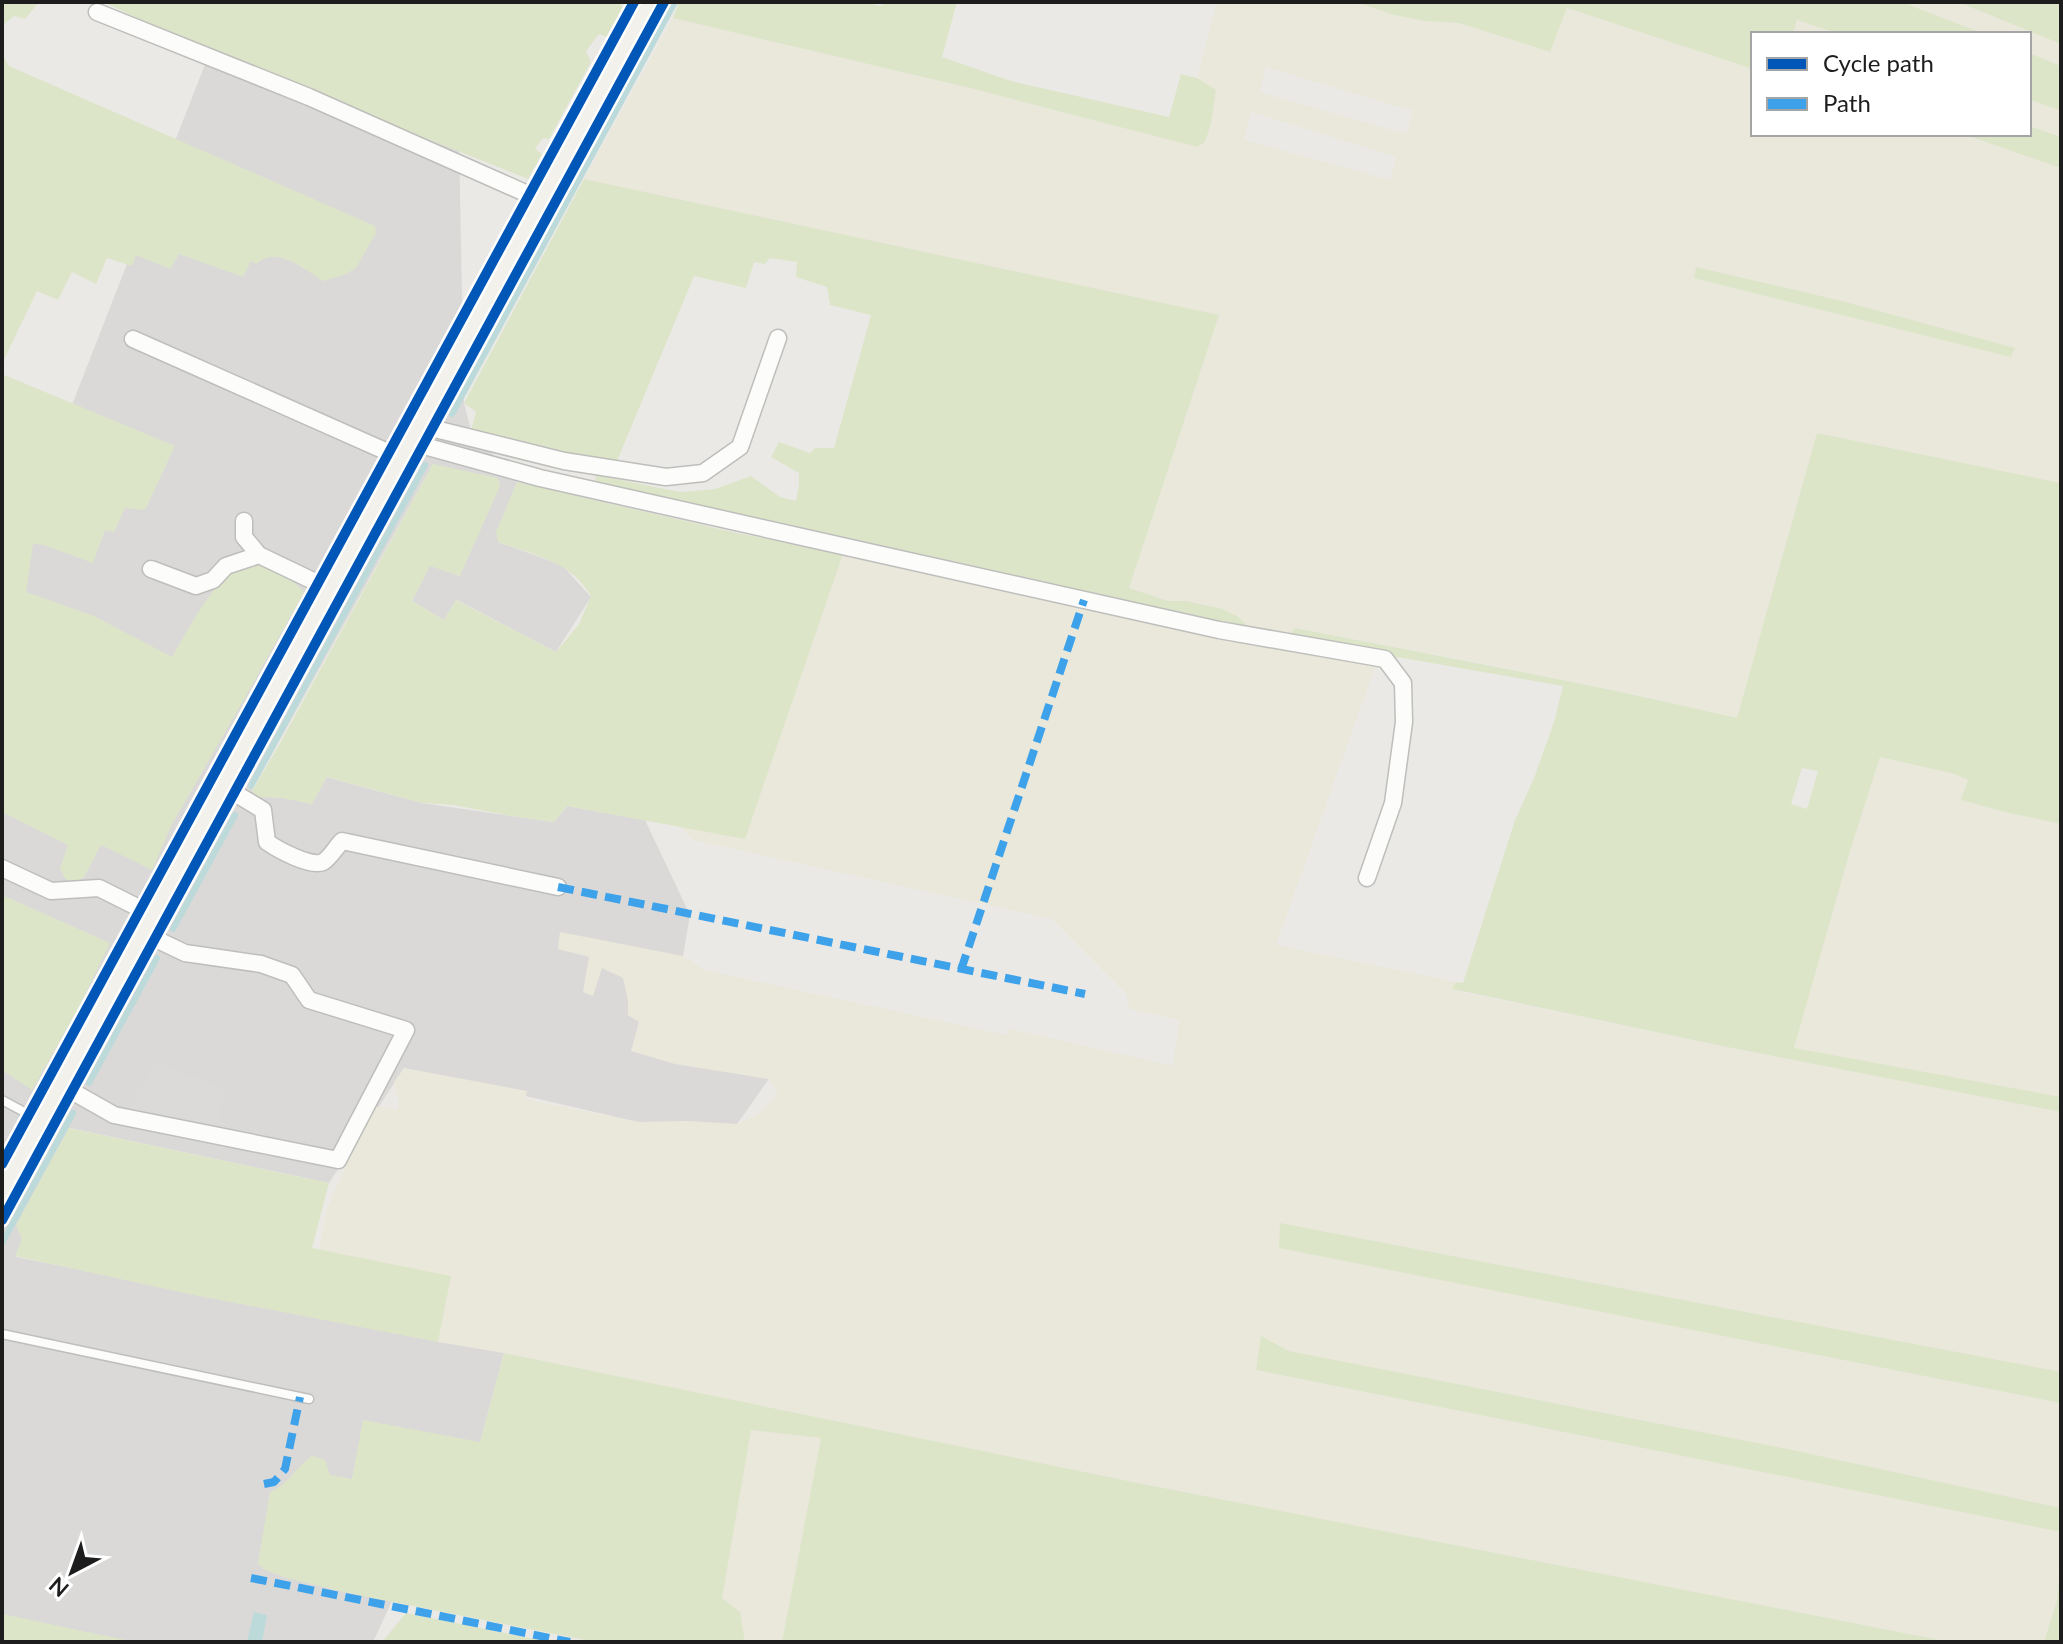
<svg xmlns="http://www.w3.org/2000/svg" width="2063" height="1644" font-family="Lato,sans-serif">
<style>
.residential{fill:#dad9d8}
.farmland{fill:#eae8da;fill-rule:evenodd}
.grass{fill:#dde5c8;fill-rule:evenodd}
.parking{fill:#dbdad9}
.water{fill:#bddadb}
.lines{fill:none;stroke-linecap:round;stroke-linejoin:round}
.stream{stroke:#bddadb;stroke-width:6}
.lane-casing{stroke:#bebebc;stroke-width:11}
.street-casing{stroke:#bebebc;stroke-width:19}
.secondary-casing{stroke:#939280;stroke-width:25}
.lane{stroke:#fcfcfb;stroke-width:8}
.street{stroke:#fcfcfb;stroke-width:16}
.secondary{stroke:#f2f1eb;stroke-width:22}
.quiet{stroke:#3da2ea;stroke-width:8;stroke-dasharray:16 8;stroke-linecap:butt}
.cycleway-casing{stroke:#fff;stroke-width:15}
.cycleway{stroke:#0057b8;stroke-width:10}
</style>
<rect width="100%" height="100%" fill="#ebe9e6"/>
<path class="residential" d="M218,31L459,141L464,403L471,430L517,482L498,542L562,565L591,597L556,652L457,600L444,620L412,601L430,565L460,576L433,464L252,790L326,777L422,803L554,822L567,806L645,820L690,915L683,956L631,1051L769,1079L737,1124L638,1122L404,1068L329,1183L70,1128L16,1257L504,1353L480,1443L364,1421L352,1479L258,1563L392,1601L373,1642H131L2,1615V584Z"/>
<g class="farmland">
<path d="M1217,2H1356L1394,15L1425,21L1459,23L1549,52L1566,8L1753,69V134H1963L2061,168V483L1817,433L1737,718L1644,696L1477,662L1295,628L1290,634L1248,626L1237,616L1222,609L1186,601H1168L1129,588L1219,315L584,179L673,18L970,88L1197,147L1206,142L1211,124L1216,90L1197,78ZM1266,67L1413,111L1406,134L1259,92ZM1251,112L1397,157L1390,180L1244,140ZM1696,267L1842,301L2015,348L2011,356L1770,297L1695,278Z"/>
<path d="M1902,2H1958L2061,44V66L2029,53V34H1984Z"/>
<path d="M1797,20L1839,34H1793Z"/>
<path d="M2029,99L2061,111V137L2029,126Z"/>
<path d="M843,554L1336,657L1375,667L1276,945L1456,982L1453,989L1460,992L1722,1046L2061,1112V1372L1281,1223L1279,1248L2061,1403V1508L1783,1448L1289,1351L1278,1344L1256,1370L2061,1532L2057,1600L2044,1642H1950L1143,1484L504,1353L438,1342L450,1276L319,1249L327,1209L372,1106L398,1110L399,1100L394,1082L404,1068L527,1091L525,1099L638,1122L688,1121L737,1124L756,1116L778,1095L769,1079L675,1064L631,1051L639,1022L628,1015V1000L623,978L602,968L593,996L583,992L589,957L558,949L560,932L683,956L704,970L1006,1035L1011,1029L1173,1066L1179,1020L1130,1009L1126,994L1052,919L693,840L681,827L745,838Z"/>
<path d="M1880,757L1955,774L1969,780L1961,800L2009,813L2061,824V1097L1793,1049L1850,851Z"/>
<path d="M750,1430L821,1438L782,1642H745L740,1612L722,1598Z"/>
</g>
<g class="grass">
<path d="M2,2H39L25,19L14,16L2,26Z"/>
<path d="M104,2H618L623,7L607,37L599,34L586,51L591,62L549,139L543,138L535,149L542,154L528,179L415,134L139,19Z"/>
<path d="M679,2H865L880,6L888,2H957L942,57L1011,81L1169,117L1181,74L1197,78L1216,90L1211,124L1205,142L1197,147L970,88L673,18Z"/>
<path d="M1356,2H1902L1984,34H1839L1797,20L1793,34H1753V69L1567,8L1550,52L1459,23L1425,21L1394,15Z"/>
<path d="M1958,2H2061V44Z"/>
<path d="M2029,53L2061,66V111L2029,99Z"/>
<path d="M2,54L9,66L375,226L376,233L356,268L346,274L323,281C306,270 275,244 257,264L251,261L243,277L179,254L170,269L136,255L132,266L107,258L96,284L72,272L58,300L37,291L2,364Z"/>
<path d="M2029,126L2061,137V168L1963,134H2029Z"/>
<path d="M584,179L1219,315L1129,588L1168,601H1186L1222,609L1237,616L1248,626L1080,595L594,485L596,475L680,492L715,489L751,476L780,497L796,501L799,484V473L771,457L779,442L810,453L815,448H834L871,315L830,305L827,287L796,277L797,262L770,258L765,264L754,262L746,288L694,276L617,461L552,450L471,430L476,412L464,403Z"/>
<path d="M1696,267L1842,301L2015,348L2011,357L1694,278Z"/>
<path d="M2,374L175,446L145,510L125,508L114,532L105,530L93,563L44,545L33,544L26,592L94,616L172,657C187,633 219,566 250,564C258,563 266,567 273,571C286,577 294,581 304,592L243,701L171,826L152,870L101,845L84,877L73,884L65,878L60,868L68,845L2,812Z"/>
<path d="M1817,433L2061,483V824L2009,813L1961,800L1968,780L1955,774L1880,757L1850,851L1794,1048L2061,1097V1112L1722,1046L1452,989L1456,982L1463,983L1515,820L1534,778L1554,722L1563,686L1391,656L1290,634L1295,628C1443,657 1590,683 1737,718ZM1802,768L1818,771L1807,809L1791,804Z"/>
<path d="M433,464L498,478L500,486L460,576L430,566L412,601L444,620L456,600L556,652L579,624L591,596C569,560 536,556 498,542L496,532L517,482L737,533L843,554L745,839L567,806L554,822L511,816L453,805L422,803L327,777L312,804L282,798L257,797L252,791L279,745Z"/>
<path d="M2,895L110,943L81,1003L32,1090L2,1070Z"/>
<path d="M69,1128L329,1183L312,1248L451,1276L438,1342L189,1294L15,1256L22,1239L16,1225Z"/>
<path d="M1280,1223L2061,1372V1403L1279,1248Z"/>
<path d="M1261,1336L1289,1351L1783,1448L2061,1508V1532L1256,1370Z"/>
<path d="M504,1353L1143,1484L1950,1642H782L821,1438L751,1430L722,1598L740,1612L745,1642H595L348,1593L287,1578L265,1570L258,1563L270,1492C289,1485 295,1467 312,1456L325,1460L330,1475L352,1479L363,1420L480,1442Z"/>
<path d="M2061,1554V1642H2044L2057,1600Z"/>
<path d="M406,1613L549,1642H382Z"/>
<path d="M2,1614L135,1642H2Z"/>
</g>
<path class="parking" d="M155,1060L227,1091L210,1146L120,1125Z"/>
<path class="water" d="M254,1612L267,1615L262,1642H247Z"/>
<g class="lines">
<g class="stream">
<path d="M452,414L675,2"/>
<path d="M251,786L425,465"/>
<path d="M173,929L235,815"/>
<path d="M89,1083L157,958"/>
<path d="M2,1243L73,1113"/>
</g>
<g class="lane-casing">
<g id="lane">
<path d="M2,1100L41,1121"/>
<path d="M2,1334L309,1399"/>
</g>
</g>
<g class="street-casing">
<g id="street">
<path d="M97,12L309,97L541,200"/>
<path d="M133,339L401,458"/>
<path d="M419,425L564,461L666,477L703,473L740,447L778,338"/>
<path d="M410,442L540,478L869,552L1219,630L1385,659L1403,683L1404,722L1393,803L1367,878"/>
<path d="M244,521V537L259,555"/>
<path d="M151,569L196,586L213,580L226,566L259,555L330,589"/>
<path d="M223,786L263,810L267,842C277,849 311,868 323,862C330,858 336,847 342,841L558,887"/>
<path d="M2,868L51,891L99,888L153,915"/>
<path d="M61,1085L114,1115L338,1160L406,1030L309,1000L292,975L261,964L185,953L143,933"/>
</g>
</g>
<g class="secondary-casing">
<path id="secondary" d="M2,1193L648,2"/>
</g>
<use href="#lane" class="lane"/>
<use href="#street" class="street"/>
<use href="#secondary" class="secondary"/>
<g class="quiet">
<path d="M558,887L1085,994"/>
<path d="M961,970L1084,600"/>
<path d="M264,1484L274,1482L285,1469L300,1397"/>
<path d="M251,1578L570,1642"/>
</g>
<g class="cycleway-casing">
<g id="cycleway">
<path d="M2,1164L634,2"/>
<path d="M2,1220L664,2"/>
</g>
</g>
<use href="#cycleway" class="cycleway"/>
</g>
<rect width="2063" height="1644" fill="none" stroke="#1d1d1d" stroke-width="8"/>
<rect x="1751" y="32" width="280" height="104" fill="#ffffff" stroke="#a5a5a5" stroke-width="2"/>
<rect x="1767" y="58" width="40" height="12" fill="#0057b8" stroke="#a5a5a5" stroke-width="2"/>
<text x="1823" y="72" font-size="24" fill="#1d1d1d">Cycle path</text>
<rect x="1767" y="98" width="40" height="12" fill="#3da2ea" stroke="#a5a5a5" stroke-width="2"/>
<text x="1823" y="112" font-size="24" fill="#1d1d1d">Path</text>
<g transform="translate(72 1572) rotate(221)" stroke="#ffffff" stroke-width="6" paint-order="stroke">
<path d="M0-6L14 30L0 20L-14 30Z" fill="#1d1d1d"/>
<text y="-12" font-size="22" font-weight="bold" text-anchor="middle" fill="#1d1d1d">N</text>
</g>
</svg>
